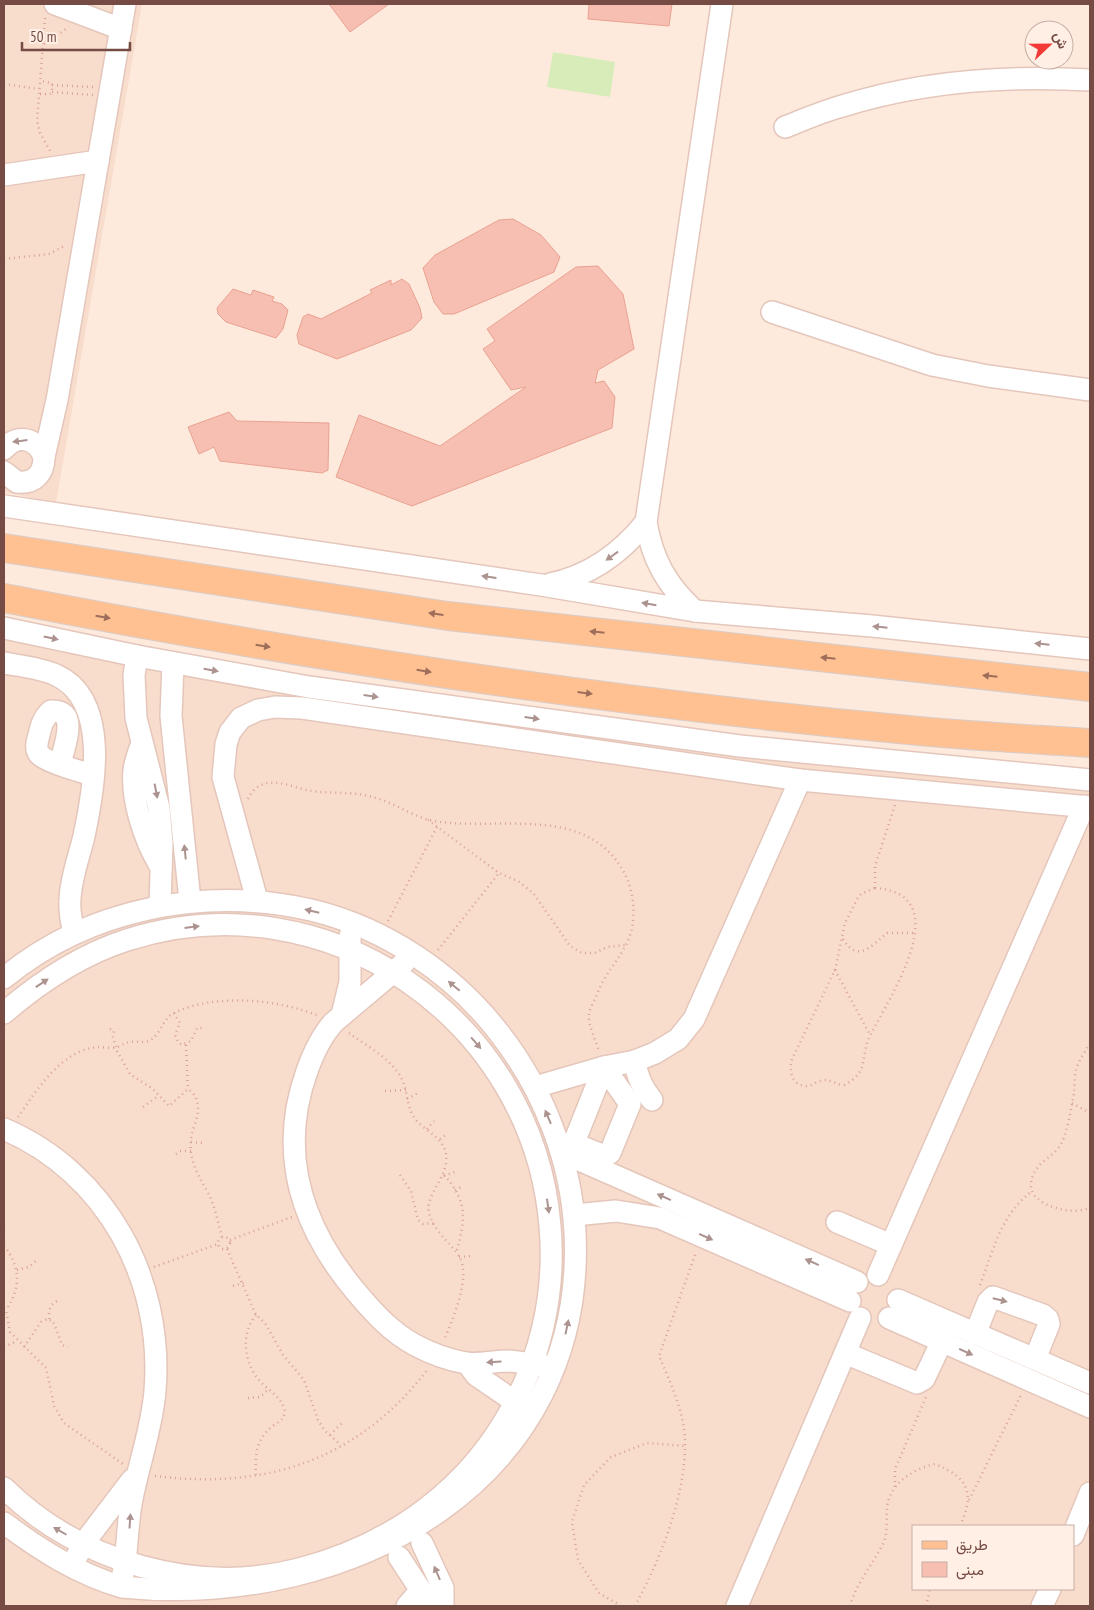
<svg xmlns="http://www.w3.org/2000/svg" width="1094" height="1610" font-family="'PT Sans Narrow',Vazirmatn,sans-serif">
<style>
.residential{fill:#f8ddcd;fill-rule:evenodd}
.green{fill:#d8ecba}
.building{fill:#f6bfb2;stroke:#e9a191}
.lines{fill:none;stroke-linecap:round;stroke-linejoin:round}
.minor-casing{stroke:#e4c6bb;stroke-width:24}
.major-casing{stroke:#d8cdcb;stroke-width:30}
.path{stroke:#daa296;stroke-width:2.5;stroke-dasharray:1 4;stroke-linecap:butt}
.minor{stroke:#fff;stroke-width:21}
.major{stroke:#ffc192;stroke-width:28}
.oneway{fill:#ac938f}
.oneway2{fill:#9e6e5b}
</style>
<rect width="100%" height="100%" fill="#feeadc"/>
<g class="residential">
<path d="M4,4H142L56,503L4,492Z"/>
<path d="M4,638L1090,783V1606H4ZM913,1526H1073V1589H913Z"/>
</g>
<path class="green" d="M553,52L615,62L610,97L547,87Z"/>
<g class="building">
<path d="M329,4H389L350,32Z"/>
<path d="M589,4H672L669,26L588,19Z"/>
<path d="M513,219L541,235L560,257L554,272L454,314H443L434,302L423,268L435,255L499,220Z"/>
<path d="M598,266L623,294L634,349L598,370L595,383L604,381L615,397L612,428L412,506L336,477L359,415L440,446L526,387L511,390L483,349L495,341L487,329L576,267Z"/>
<path d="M402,279L409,284L420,308L422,318L411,330L337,359L299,344L297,335L303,317L308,314L321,319L372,293L370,290L391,280V285Z"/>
<path d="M233,289L251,295L253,290L274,297L272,301L282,304L288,310L283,329L276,338L226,322L218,314L217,308Z"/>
<path d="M229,412L237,421L329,423L328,470L322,473L220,461L214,447L199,454L188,427Z"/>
</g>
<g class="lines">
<g class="minor-casing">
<g id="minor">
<path d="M55,4L121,29"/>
<path d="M785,127C803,120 821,112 839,107C920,81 1005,75 1090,80"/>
<path d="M4,175L98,161"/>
<path d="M772,312L932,365L988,376L1090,390"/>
<path d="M4,449C17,433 37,438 44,457C44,473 35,484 17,482L4,472"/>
<path d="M44,457L57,400L125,4"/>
<path d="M4,506L541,585L695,611L872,626L1090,649"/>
<path d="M550,584C589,576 621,553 646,522"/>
<path d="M695,611C667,586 652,559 646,522L722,4"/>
<path d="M4,628L137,656L309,687L740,746L1090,780"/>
<path d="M137,656L134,675L136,718L159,808L162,843L160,905"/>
<path d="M4,663C20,666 41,668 56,675C111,700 94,789 84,836C79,857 71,877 70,899C69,911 71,921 74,933"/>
<path d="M173,663L171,716L190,901"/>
<path d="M142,743C139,751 135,761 134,770C131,799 144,839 159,864"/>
<path d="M60,764C64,747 80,709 51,711C43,718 41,726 39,735C37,742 35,748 39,754C45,762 82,772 93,775"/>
<path d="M257,900L223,777L226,744L230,732L241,718L258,710L275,707L302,708L800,780L1090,807"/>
<path d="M404,963L334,1022C321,1036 313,1054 307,1071C277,1154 302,1228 357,1293C374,1313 391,1332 415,1345C430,1353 449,1360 466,1363C479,1365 494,1361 507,1361C520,1362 532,1364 545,1366"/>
<path d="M4,978C89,908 205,886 311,910C386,928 454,974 500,1034C544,1091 571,1160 575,1232C587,1477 357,1610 122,1587C78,1574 40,1550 4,1523"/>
<path d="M4,1013C41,981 80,955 127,940C327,876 533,1019 550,1226C556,1295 540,1363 504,1422C458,1498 384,1547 299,1569C197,1596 79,1562 4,1488"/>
<path d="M342,1015L350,982V936"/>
<path d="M635,1061C637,1077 642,1087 652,1100"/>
<path d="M604,1067L630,1104L610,1153L605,1156L577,1145L575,1140Z"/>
<path d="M535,1087L604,1067L635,1061L655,1053L678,1039L694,1019L800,780"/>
<path d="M4,1129C107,1173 164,1280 155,1391C152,1428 139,1463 132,1499C127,1523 128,1549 123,1574"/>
<path d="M561,1152L857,1282"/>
<path d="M574,1215L616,1211L660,1218L850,1301"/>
<path d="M837,1222L891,1245"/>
<path d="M878,1275L1084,806"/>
<path d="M898,1300L1090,1383"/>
<path d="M889,1318L1090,1407"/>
<path d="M975,1334L988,1302L993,1297L1043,1315L1048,1319L1049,1324L1035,1359"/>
<path d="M845,1353L917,1383L924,1379L942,1341"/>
<path d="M467,1363L476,1375L527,1410"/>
<path d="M1073,1535L1090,1493"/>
<path d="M422,1543L443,1588V1606"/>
<path d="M77,1556L83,1544L132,1480"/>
<path d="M399,1557L431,1606"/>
<path d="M407,1606L421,1590"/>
<path d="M737,1606L860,1318"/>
<path d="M1042,1606L1050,1589"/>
</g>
</g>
<g class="major-casing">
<g id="major">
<path d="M4,548L448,616L1090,687"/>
<path d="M4,598C303,656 605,702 909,730C969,736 1030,739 1090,743"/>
</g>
</g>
<g class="path">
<path d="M45,18L37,121L40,133L50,151"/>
<path d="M44,44L69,27"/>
<path d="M4,84L39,89"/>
<path d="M52,85L94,87"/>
<path d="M52,92L93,95"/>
<path d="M40,94H50L52,92V83L41,81"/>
<path d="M4,259L49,254L66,245"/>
<path d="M248,799C251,792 257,786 264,784C279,779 297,789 312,791C334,794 355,791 376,798C394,803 411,815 429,820C490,833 583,802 622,869C635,890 638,922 626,945C616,964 604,974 596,997C594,1002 589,1009 589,1015C588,1025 596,1041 599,1051"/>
<path d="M428,820L499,873L518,881L534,894L570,946L582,953H595L607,947L625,945"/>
<path d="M875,888C959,894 889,998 871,1034C859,1055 871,1072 844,1085C837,1085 832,1080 825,1080C818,1080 813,1086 806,1086C791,1085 789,1071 792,1059L835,970L845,923L856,901L861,894Z"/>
<path d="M875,888V866L895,805"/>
<path d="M388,921L437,827"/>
<path d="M843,939C858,964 872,945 887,933H915"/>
<path d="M438,950L499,873"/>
<path d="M835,970L870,1035"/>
<path d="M174,1013L180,1023L175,1035L178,1042L182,1045L191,1041L197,1028H202"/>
<path d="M110,1029L114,1031L113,1037L117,1051L130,1074L153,1089L169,1106L188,1089C201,1098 199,1112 195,1124C184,1153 195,1169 208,1193C215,1206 218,1223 222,1237"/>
<path d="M349,1033C368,1047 396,1061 404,1084C408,1096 407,1109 416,1120C428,1134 449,1139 446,1163C444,1180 425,1197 429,1213C435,1233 449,1241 459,1256C472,1276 452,1321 444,1340"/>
<path d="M1090,1043C1085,1052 1079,1060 1076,1070C1074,1078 1075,1086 1074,1093C1072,1106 1067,1132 1062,1142C1055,1158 1033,1161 1031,1184C1029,1206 1075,1217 1090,1207"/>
<path d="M186,1045L188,1089"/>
<path d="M385,1091L406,1090"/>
<path d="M407,1099L418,1093"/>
<path d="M1072,1103L1090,1113"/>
<path d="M143,1107L159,1095"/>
<path d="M18,1117C37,1090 61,1050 98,1047C104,1047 112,1049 117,1047C122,1046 125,1042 131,1042C137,1041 144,1043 149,1041C161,1035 162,1019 174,1013C215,993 278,999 319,1016"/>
<path d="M427,1129L434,1121"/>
<path d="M440,1139L446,1135"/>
<path d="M191,1142L204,1143"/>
<path d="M176,1154L180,1151H191"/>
<path d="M400,1175L411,1191L418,1220L423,1224L435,1223"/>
<path d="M444,1175C469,1203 465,1220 456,1254"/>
<path d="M444,1176L457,1171"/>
<path d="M455,1190L461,1187"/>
<path d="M4,1228L5,1227"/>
<circle cx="224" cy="1243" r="6"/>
<path d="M230,1240L292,1217"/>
<path d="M4,1246C21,1267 21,1288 6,1310"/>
<path d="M227,1249L256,1315L265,1323L283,1355L304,1380L318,1420L325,1431L341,1445"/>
<path d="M459,1257L472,1256"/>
<path d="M154,1267L218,1244"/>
<path d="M17,1270L29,1267L36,1261"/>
<path d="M980,1285C994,1249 1000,1216 1032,1191"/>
<path d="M233,1286L247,1282"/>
<path d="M4,1308L6,1310L10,1332L46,1368L54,1406L64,1423L123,1464"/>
<path d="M256,1315C241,1333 243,1361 259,1380C268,1391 282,1396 285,1412C283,1421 279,1421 273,1426C255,1439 255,1457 256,1477"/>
<path d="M49,1319C49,1311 49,1305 57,1301"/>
<path d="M4,1347L17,1341"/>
<path d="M24,1347L41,1322L47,1319L53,1321L62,1345L68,1347"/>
<path d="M248,1398L260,1397L269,1389"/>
<path d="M330,1435L342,1423"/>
<path d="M155,1476C267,1490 358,1460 428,1369"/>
<path d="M895,1487V1469L926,1397"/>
<path d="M969,1500L1021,1395"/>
<path d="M621,1606L599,1593L578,1560L572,1522L584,1485L611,1457L647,1443L686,1446"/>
<path d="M635,1606C660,1560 684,1500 685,1447C686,1415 671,1384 659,1356L696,1252"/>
<path d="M850,1606C857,1582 873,1564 884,1542C888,1531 886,1518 887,1507C890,1483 913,1469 935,1464C969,1478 975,1493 960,1526"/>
<path d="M926,1606L930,1589"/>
</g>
<use href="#minor" class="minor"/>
<use href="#major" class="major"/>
</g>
<defs><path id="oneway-solid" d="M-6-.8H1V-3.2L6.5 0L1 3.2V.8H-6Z" transform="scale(1.25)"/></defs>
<g class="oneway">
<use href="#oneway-solid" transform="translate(20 441) rotate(173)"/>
<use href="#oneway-solid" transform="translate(612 556) rotate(144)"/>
<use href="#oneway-solid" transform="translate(489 577) rotate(-172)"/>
<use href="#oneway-solid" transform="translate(649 604) rotate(-170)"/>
<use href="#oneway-solid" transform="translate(880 627) rotate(-174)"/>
<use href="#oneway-solid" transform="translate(51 638) rotate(12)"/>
<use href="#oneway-solid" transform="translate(1042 644) rotate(-174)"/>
<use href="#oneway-solid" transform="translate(211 670) rotate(10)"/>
<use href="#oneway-solid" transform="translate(371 696) rotate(8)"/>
<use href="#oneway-solid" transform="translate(532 718) rotate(8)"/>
<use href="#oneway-solid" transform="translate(156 791) rotate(79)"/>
<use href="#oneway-solid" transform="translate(185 852) rotate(-96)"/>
<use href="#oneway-solid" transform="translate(312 911) rotate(-167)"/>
<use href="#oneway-solid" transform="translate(192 927) rotate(-7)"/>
<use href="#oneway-solid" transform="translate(42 983) rotate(-34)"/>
<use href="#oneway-solid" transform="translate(454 986) rotate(-140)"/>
<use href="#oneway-solid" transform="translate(476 1043) rotate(49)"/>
<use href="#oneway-solid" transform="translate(548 1117) rotate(-113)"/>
<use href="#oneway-solid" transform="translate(664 1197) rotate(-156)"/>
<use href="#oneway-solid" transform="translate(548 1206) rotate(82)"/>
<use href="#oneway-solid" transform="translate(706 1237) rotate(24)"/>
<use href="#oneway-solid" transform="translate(812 1262) rotate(-156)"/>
<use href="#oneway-solid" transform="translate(1000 1300) rotate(14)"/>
<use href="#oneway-solid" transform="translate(567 1327) rotate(-78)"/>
<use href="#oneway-solid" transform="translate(966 1352) rotate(24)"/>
<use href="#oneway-solid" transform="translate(494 1362) rotate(177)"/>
<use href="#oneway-solid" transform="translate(130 1521) rotate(-86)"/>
<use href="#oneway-solid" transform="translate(60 1531) rotate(-150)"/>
<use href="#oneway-solid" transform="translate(437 1573) rotate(-113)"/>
</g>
<g class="oneway2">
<use href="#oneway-solid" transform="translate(436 614) rotate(-172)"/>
<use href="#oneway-solid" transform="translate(103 617) rotate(10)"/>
<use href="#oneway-solid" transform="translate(597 632) rotate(-174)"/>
<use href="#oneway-solid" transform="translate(263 646) rotate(9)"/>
<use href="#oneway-solid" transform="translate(828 658) rotate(-174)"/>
<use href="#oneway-solid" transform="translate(424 671) rotate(9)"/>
<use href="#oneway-solid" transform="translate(990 676) rotate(-174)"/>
<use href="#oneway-solid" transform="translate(585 693) rotate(7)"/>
</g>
<rect width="1094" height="1610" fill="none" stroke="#754b44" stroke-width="10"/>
<rect x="912" y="1525" width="162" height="65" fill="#ffefe4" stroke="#c8ada4"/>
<rect x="922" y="1541" width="25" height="8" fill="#ffc192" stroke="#c8ada4"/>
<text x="956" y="1550" font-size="15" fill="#754b44">طريق</text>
<rect x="922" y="1562" width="25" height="15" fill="#f6bfb2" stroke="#c8ada4"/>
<text x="956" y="1575" font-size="15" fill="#754b44">مبنى</text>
<g transform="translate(1049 45) rotate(68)"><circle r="24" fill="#ffefe4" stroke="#c8ada4"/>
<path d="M0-4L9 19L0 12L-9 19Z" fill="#f33a36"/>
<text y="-8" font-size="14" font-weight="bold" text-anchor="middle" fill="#754b44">ش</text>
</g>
<path d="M22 42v8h108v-8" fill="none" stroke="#754b44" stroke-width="2.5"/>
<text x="30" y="42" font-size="15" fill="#754b44" stroke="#ffefe4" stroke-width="4" paint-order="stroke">50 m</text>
</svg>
